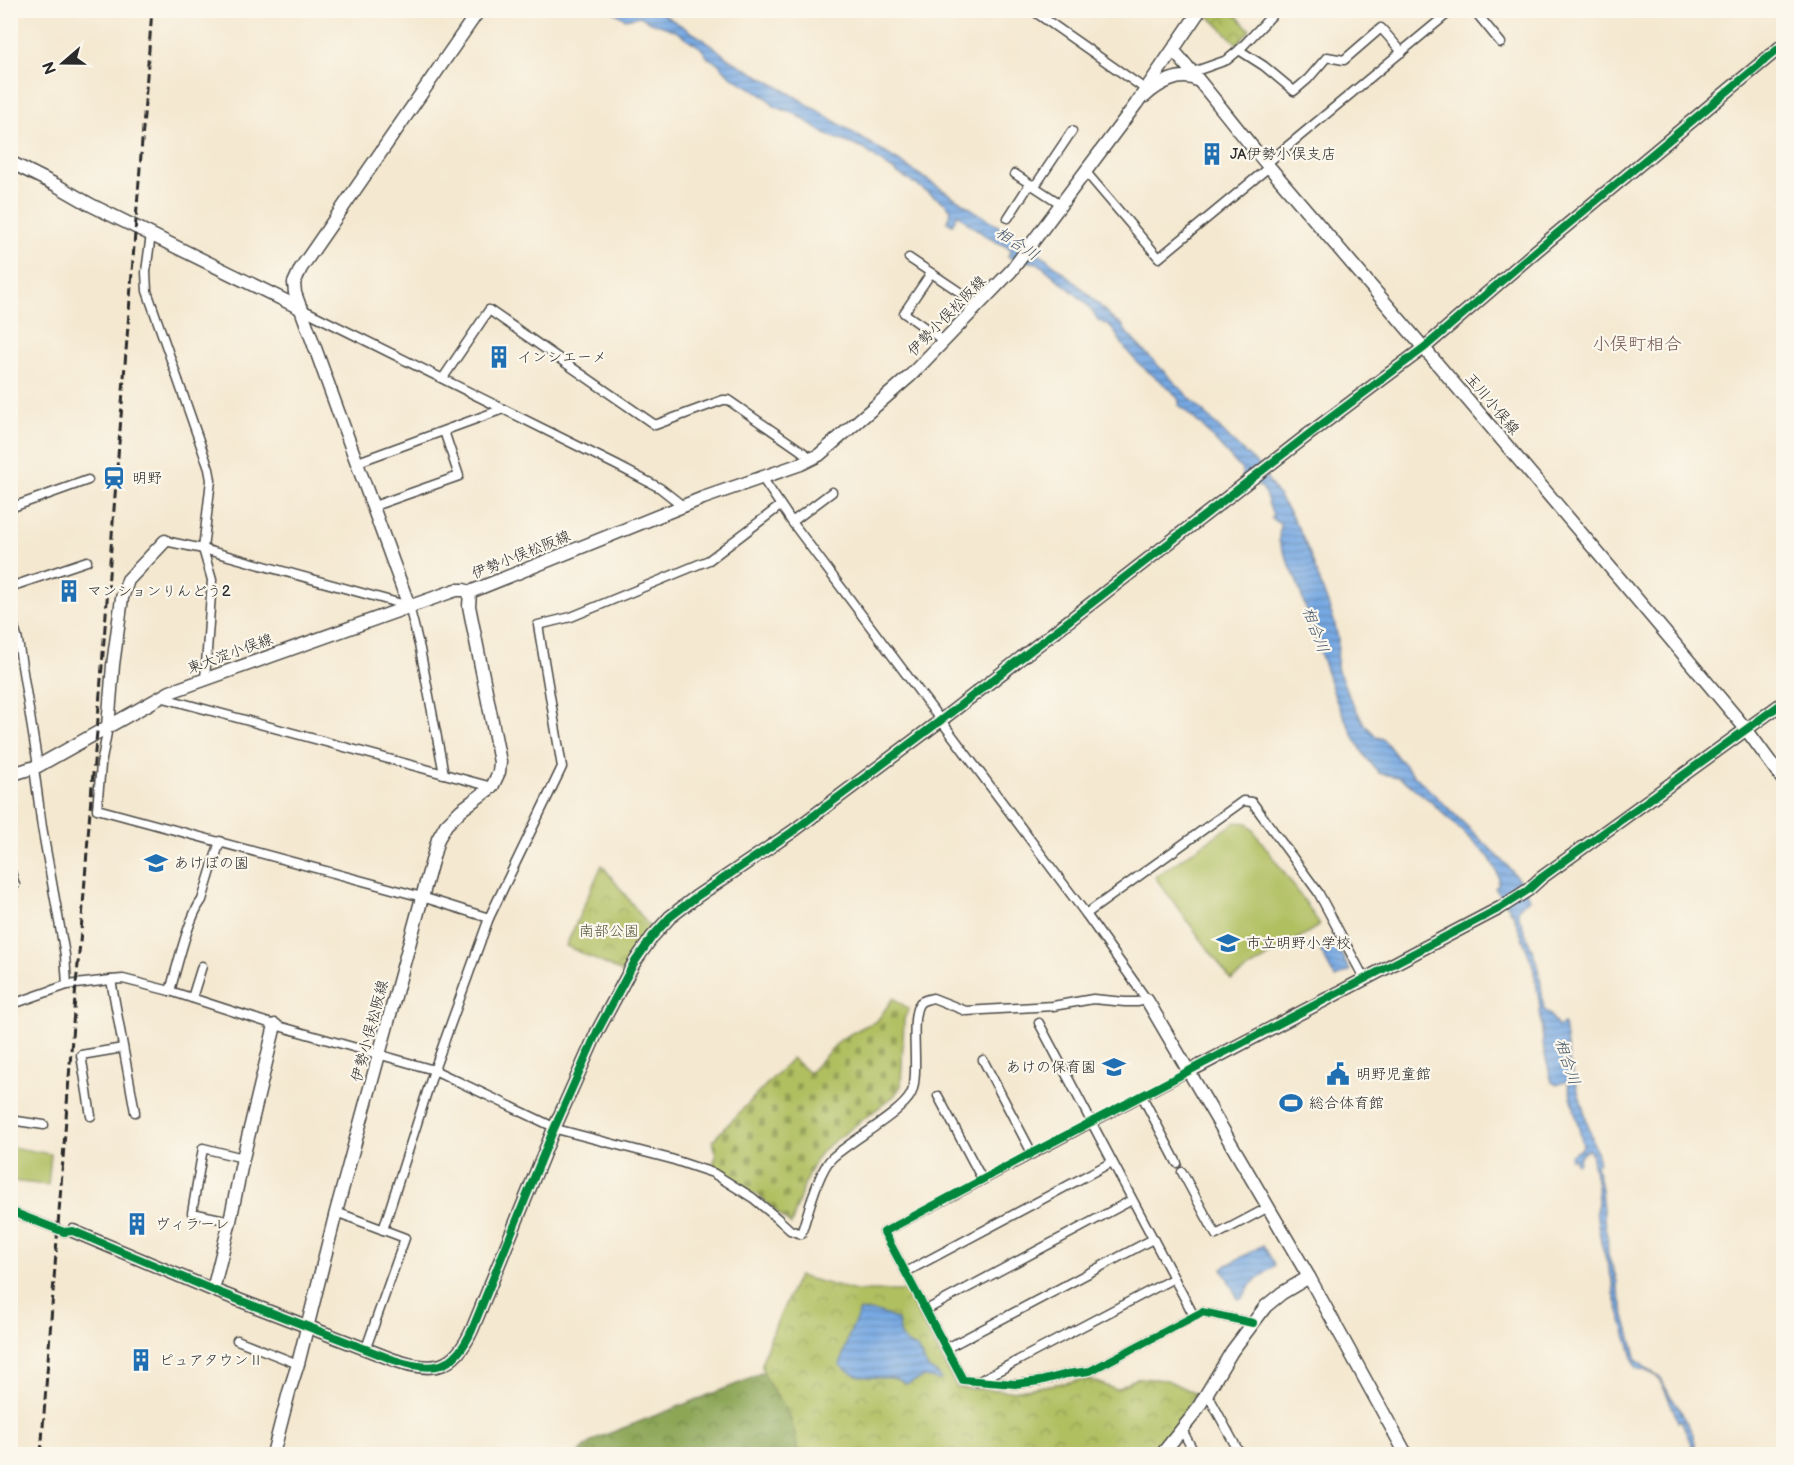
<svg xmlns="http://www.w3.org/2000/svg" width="1794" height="1465" font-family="'Balsamiq Sans','Klee One',sans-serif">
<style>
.grass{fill:#b0bf61;stroke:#6e7546;stroke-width:1.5}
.forest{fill:url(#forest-crowns);stroke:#5c6841;stroke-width:1.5}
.cemetery{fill:url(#cemetery-stones);stroke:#6e7546;stroke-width:1.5}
.park{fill:url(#park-crowns);stroke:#6e7546;stroke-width:1.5}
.water{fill:url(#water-rules);stroke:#516a87;stroke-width:1.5}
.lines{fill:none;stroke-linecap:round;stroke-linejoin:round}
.street-casing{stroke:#494744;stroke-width:11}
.secondary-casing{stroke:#494744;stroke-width:15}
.street{stroke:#fff;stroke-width:8}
.secondary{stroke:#fff;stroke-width:12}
.rail{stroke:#2b2b2b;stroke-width:3;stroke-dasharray:9 4.5;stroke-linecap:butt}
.cycleway-casing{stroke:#fbf7ec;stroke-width:11}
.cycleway{stroke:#00873e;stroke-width:8}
.labels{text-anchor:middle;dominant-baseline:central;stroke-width:4.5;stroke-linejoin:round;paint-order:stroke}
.poi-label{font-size:15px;fill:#2b2b2b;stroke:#fbf7ec;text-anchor:start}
.street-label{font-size:15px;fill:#2b2b2b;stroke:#fbf7ec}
.park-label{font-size:15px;fill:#53573b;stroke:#fbf7ec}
.water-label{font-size:16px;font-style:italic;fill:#46576b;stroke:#fbf7ec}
.quarter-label{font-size:18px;fill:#735753;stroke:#fbf7ec}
</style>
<defs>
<pattern id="forest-crowns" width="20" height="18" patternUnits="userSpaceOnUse" patternTransform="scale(1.5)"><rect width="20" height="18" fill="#8ca657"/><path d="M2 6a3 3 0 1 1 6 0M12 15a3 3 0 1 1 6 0" fill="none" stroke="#738748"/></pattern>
<pattern id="cemetery-stones" width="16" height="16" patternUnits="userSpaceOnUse" patternTransform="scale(1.5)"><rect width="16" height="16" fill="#b0bf61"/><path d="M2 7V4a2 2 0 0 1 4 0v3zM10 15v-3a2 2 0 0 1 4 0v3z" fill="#8f9b50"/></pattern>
<pattern id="park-crowns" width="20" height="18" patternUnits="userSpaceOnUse" patternTransform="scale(1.5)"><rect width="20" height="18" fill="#b0bf61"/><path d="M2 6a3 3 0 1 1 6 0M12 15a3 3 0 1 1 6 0" fill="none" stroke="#8f9b50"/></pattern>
<pattern id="water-rules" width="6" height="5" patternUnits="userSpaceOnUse" patternTransform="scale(1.5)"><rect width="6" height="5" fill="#77a9e3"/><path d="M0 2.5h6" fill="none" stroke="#628ab8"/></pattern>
</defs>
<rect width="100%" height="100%" fill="#fbf7ec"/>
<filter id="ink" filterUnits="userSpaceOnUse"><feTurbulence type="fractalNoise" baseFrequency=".0167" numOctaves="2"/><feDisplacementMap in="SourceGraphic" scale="12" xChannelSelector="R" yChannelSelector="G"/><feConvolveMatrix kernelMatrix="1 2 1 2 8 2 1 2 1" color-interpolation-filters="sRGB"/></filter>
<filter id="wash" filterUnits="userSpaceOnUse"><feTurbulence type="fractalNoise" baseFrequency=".008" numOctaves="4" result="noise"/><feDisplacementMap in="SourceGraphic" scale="24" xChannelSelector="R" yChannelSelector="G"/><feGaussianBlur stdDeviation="1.35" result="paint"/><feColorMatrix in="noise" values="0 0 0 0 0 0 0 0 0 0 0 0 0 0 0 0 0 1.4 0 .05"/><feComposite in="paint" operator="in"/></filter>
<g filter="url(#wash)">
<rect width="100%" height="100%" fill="#f4e8d0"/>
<g class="grass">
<path d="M1236,822L1248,823L1306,903L1320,925L1231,980L1155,877Z"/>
<path d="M11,1147L51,1154L48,1185L11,1181Z"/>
</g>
<path class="forest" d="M791,1371L925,1387L1013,1391L1089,1379L1116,1390L1137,1378L1163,1380L965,1454H578L595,1439L750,1379L762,1372Z"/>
<path class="cemetery" d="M893,998L909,1009L904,1019L901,1086L894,1096L824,1149C806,1169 800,1200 791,1225L757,1194H751L712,1168L716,1156L713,1140L792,1058L809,1073L841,1039L863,1027L877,1021Z"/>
<g class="park">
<path d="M1212,10L1232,11L1250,30L1237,44L1208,15Z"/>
<path d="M602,865L649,926V931L622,972L566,946Z"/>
<path d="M798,1276L856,1291H906L957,1388L1013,1391L1089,1379L1116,1390L1137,1378L1167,1380L1196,1394L1173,1429L1153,1454H797C798,1440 792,1419 784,1406C776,1394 764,1381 762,1366C761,1352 791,1293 798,1276Z"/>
</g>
<g class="water">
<path d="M613,11H658L711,44L727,58L786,91L900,162L1041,254L1085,291L1116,322L1122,324L1126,332L1138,345L1231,440L1259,466L1292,517L1300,531L1310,554L1334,621L1338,639L1337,668L1351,701L1365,725L1377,737L1383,739L1398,758L1412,773L1505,863L1520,881L1530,898C1524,903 1517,906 1518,914L1536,960L1540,977L1544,1010L1549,1013L1558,1027L1564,1024L1569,1061L1599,1162L1596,1164L1601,1189L1605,1229C1609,1237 1607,1244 1608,1253C1609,1264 1618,1274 1617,1286L1637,1360L1647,1369L1660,1377L1670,1396L1677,1404L1694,1436L1696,1454H1693L1691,1444L1681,1420L1678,1422C1675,1412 1663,1385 1658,1378C1653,1372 1643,1370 1636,1368L1614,1294L1613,1283L1601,1242L1596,1211L1598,1203L1597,1186L1591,1153L1588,1149L1580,1156L1579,1162L1576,1164L1574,1158L1571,1159L1570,1156L1582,1148L1583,1145L1568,1083L1567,1081L1557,1085L1552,1082L1544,1051L1539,999L1533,966L1512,911H1509L1510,909L1495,888L1498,885L1499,878L1496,870L1489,857L1430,801L1405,781L1398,777L1379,773L1365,756L1353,735L1336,700L1296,579L1279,541L1280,523L1271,518L1273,516L1263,488L1242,478V470L1201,425L1179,405V400L1171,390L1139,364L1127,351L1114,331L1108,325L1099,321L1085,302L1038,263L1012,259L1008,256L1011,252V249L989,238L969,224L958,214L952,225L947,222L951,210L945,203L885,165L864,149L825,134L797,115L774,106L767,98L729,75L718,63L708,58L701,48L674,30L648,21L640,16L625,19Z"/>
<path d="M1335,942L1350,971L1335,978L1320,950Z"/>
<path d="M1263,1245L1275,1265L1250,1285L1243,1298L1238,1299L1222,1268Z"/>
<path d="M860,1311C875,1311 885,1313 898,1321L901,1337L906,1343L917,1348L928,1368L939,1375L941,1380L924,1377L906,1384C889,1370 863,1387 840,1365L849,1335Z"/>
</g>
</g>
<g filter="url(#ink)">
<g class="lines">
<g class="street-casing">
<g id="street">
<path d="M1032,10L1145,89"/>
<path d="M1474,10L1501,43"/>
<path d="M1239,50L1264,66L1294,91L1308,79L1327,57L1344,60L1381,28L1402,52"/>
<path d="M1193,72L1227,60L1239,50L1277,10"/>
<path d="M1266,164L1452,10"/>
<path d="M1085,171L1159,258L1269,167"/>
<path d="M1015,174L1061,204"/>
<path d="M1008,218L1028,187L1037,183L1072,131"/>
<path d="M151,234L146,272L147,291L209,469L211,480L203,549L212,580L205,679"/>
<path d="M909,258L979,305"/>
<path d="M931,273L904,313L944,341"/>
<path d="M302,309L616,465L660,488L683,506"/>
<path d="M443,378L489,310L655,425L723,400H728L813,459"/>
<path d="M358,462L503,409"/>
<path d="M374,506L459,476L444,431"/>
<path d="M10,508L88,480"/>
<path d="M792,522L832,492"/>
<path d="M165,541L203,549L409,606L420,649L444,774"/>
<path d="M10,587L87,561"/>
<path d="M10,612L18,641L38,766"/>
<path d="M160,697L492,787"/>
<path d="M108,727L101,765L97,809L422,897L489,918"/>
<path d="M34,768L42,827L65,955L67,985"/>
<path d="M10,869L15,885L10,886"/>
<path d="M1086,914L1243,801L1252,802L1318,892L1364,978"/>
<path d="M111,980L135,1112"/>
<path d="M170,991C177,968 188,918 202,900L220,841"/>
<path d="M192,998L202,966"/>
<path d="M10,1005L67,985L111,980L123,979L170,991L275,1025L434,1070L560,1130L671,1159L713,1173L753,1198L777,1218L790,1230L801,1234C808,1214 818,1171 832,1158C850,1141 902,1113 911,1094C921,1074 908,1017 920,1003C923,1000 928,999 933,998L966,1011L1053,1006L1093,999L1125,1002H1137L1147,1000L1086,914L792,522L761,476"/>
<path d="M1039,1023L1194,1316"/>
<path d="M983,1060L1032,1153"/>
<path d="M1188,1072L884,1232L963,1380L1015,1384L1040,1381L1067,1374L1090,1371L1202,1312L1253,1323"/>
<path d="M938,1096L982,1179"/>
<path d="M1142,1096L1177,1163"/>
<path d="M91,1116L81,1055L123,1048"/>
<path d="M10,1120L44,1125"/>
<path d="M1182,1172L1216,1235L1267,1208"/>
<path d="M10,1211L64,1232L73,1231"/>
<path d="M336,1212L405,1238L366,1348"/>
<path d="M230,1221L192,1213L203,1148L243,1158"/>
<path d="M383,1230L434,1070L489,918L562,767L538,625L571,617L709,560L780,506"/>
<path d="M906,1272L1112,1162"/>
<path d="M926,1310L1132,1200"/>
<path d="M237,1340L298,1364"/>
<path d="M947,1348L1153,1239"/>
<path d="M977,1382L1174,1278"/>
<path d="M1207,1393L1240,1454"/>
<path d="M1182,1430L1195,1454"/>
</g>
</g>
<g class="secondary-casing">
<g id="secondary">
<path d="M1173,50C1207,88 1237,130 1271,169C1430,355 1589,541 1746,729L1784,781"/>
<path d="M1145,96C1158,84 1181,70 1199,81"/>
<path d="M10,162L56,185L91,205L302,309"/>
<path d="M470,592L703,498L801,464L819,455L910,376L1011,271L1136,104L1200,10"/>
<path d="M409,606L295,293L294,283L301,268L479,10"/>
<path d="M108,727L113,665L122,598L128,580L165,541"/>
<path d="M10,775L38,766L170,692L456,590H464L470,592"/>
<path d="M1147,1000L1309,1277L1406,1454"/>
<path d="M1188,1072L1500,908L1528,890L1541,878L1784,702"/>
<path d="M73,1231L213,1290L394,1360C434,1373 454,1370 472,1330L553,1131L597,1032L634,963L652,937L670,917L696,897L792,832L940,721L1309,434L1425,347L1536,251L1784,44"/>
<path d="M213,1290L230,1221L243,1158L275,1025"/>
<path d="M273,1454L289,1392L298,1364L336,1212L438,839L446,825L461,810L492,787L499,772L500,762L491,716L469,606L470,592"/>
<path d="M1162,1454L1195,1413L1232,1351L1266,1306L1282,1293L1309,1277"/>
</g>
</g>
<use href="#street" class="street"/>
<use href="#secondary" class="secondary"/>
<path class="rail" d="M41,1454L76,984C85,900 88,816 97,732L152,10"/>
<g class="cycleway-casing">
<g id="cycleway">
<path d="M10,1211L64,1232L73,1231L213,1290L394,1360C434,1373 454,1370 472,1330L553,1131L597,1032L634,963L652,937L670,917L696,897L792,832L940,721L1309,434L1425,347L1536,251L1784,44"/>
<path d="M1253,1323L1202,1312L1090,1371L1067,1374L1040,1381L1015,1384L963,1380L884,1232L1032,1153L1500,908L1528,890L1541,878L1784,702"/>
</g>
</g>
<use href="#cycleway" class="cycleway"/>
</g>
</g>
<defs>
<g id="building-bare" transform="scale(1.8)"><path d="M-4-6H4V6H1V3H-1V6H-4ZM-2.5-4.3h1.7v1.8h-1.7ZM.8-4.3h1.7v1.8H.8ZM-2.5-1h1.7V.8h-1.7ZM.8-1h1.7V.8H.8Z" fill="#1f6fb2" stroke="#fbf7ec" stroke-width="2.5" paint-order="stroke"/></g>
<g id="station-bare" transform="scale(1.8)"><path d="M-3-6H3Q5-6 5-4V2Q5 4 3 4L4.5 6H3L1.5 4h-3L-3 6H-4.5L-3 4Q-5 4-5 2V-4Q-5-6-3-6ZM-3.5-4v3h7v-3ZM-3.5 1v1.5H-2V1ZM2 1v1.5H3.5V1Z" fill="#1f6fb2" stroke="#fbf7ec" stroke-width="2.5" paint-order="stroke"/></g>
<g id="school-bare" transform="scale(1.8)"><path d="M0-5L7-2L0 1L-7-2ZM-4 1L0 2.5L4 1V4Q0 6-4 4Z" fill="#1f6fb2" stroke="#fbf7ec" stroke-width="2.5" paint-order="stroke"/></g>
<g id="civic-bare" transform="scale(1.8)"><path d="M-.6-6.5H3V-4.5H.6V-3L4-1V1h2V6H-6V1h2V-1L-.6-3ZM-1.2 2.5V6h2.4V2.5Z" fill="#1f6fb2" stroke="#fbf7ec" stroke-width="2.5" paint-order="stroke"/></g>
<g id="stadium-bare" transform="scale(1.8)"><path d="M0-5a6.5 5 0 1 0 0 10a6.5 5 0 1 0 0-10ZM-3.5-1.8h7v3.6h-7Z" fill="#1f6fb2" stroke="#fbf7ec" stroke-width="2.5" paint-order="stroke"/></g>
</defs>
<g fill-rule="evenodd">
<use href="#building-bare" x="1212" y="154"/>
<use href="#building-bare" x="499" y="357"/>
<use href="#station-bare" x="114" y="478"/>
<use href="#building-bare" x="69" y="591"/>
<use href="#school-bare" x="156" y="863"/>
<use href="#school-bare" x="1228" y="943"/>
<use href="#school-bare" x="1114" y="1067"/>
<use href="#civic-bare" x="1338" y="1074"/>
<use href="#stadium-bare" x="1291" y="1103"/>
<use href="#building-bare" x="137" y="1224"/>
<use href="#building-bare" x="141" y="1360"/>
</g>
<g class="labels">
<g class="poi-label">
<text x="1230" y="154">JA伊勢小俣支店</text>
<text x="517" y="357">インシエーメ</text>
<text x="132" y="478">明野</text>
<text x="87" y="591">マンションりんどう2</text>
<text x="174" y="863">あけぼの園</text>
<text x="1246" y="943">市立明野小学校</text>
<text x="1096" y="1067" text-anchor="end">あけの保育園</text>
<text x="1356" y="1074">明野児童館</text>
<text x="1309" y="1103">総合体育館</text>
<text x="155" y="1224">ヴィラーレ</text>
<text x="159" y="1360">ピュアタウンⅡ</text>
</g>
<g class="street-label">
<text transform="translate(947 316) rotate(-46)">伊勢小俣松阪線</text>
<text transform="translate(1492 404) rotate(50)">玉川小俣線</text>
<text transform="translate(521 555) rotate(-22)">伊勢小俣松阪線</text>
<text transform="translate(230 654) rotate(-20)">東大淀小俣線</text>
<text transform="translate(370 1031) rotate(-75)">伊勢小俣松阪線</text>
</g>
<g class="park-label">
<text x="609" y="931">南部公園</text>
</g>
<g class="water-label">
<text transform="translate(1017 244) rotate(33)">相合川</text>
<text transform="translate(1315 630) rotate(70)">相合川</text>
<text transform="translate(1567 1062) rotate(72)">相合川</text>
</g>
<g class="quarter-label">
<text x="1637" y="344">小俣町相合</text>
</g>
</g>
<rect width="1794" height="1465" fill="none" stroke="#fbf7ec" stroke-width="36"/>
<g transform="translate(63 63) rotate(250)" stroke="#fbf7ec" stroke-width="4.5" paint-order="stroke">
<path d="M0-4.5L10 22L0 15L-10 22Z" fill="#2b2b2b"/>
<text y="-9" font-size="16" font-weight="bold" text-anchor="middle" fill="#2b2b2b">N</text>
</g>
</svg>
